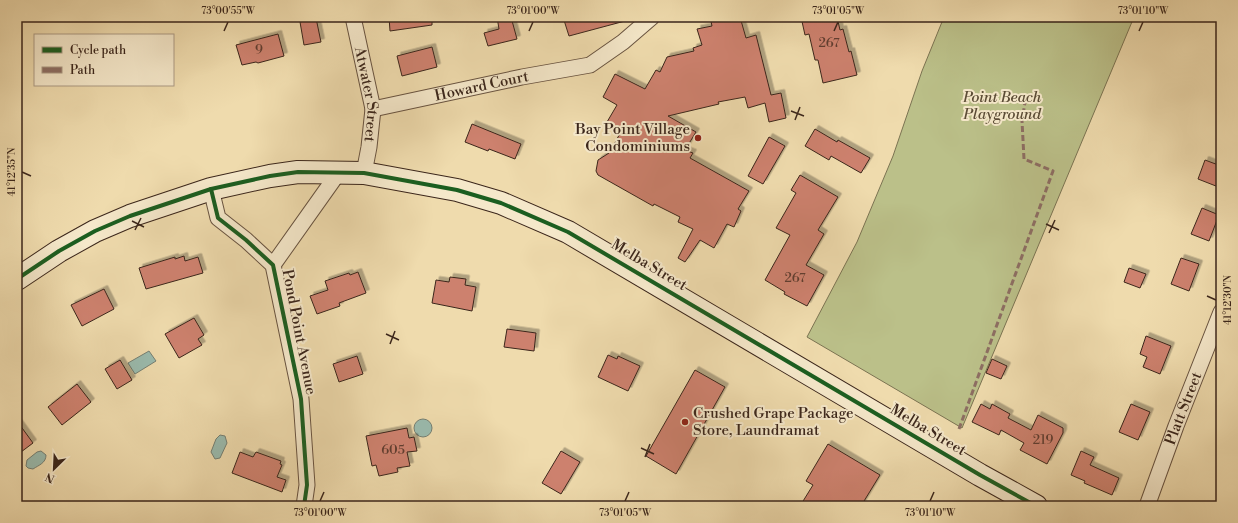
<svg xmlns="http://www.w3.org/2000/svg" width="1238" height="523" font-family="'Libre Bodoni',serif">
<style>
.green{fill:#bbc089;stroke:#7b7352}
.water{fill:#9abbae;stroke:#747f73}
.building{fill:#cd816e;stroke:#3b261b;filter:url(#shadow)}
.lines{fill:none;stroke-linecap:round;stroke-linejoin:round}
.street-casing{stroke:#685340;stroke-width:17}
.secondary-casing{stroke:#3b261b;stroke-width:24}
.street{stroke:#f5e8ca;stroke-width:15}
.secondary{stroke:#f5e8ca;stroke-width:22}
.quiet{stroke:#8d6e63;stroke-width:3;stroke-dasharray:6 3;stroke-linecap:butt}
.cycleway-casing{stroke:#f5e8ca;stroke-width:6}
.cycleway{stroke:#1b5e20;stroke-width:4}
.ticks{fill:none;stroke:#3b261b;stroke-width:1.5}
.poi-dot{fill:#8f2418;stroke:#f5e8ca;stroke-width:1.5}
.labels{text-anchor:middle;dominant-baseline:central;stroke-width:4;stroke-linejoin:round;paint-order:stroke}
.number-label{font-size:13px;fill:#603d30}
.street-label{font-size:15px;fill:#3b261b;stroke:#f5e8ca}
.park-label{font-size:15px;font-style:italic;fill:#5b4c36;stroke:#f5e8ca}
.poi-label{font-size:15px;fill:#3b261b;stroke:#f5e8ca;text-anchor:end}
.neatline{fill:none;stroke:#3b261b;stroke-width:1.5}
.ticks-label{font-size:10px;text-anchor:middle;fill:#3b261b}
</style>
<defs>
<filter id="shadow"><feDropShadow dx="3.5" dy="-3.5" stdDeviation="0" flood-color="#0004"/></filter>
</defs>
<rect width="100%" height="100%" fill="#efdbad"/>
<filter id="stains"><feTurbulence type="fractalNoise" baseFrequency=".005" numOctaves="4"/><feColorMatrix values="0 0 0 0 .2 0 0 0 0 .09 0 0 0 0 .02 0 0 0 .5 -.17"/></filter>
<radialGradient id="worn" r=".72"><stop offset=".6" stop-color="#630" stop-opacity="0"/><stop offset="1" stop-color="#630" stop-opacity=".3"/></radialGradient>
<path class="green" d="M944,17H1134L962,428L807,337L857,242L893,156L922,71Z"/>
<g class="water">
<path d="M149,351L156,361L135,374L128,363Z"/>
<circle cx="423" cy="428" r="9"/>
<path d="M220,435L225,436L227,443L220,458L215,459L211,452L216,439Z"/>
<path d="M41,451L46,455C46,463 39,465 33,469L28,468L26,466L27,460L37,452Z"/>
</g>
<g class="building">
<path d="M389,17H432V25L390,31Z"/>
<path d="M497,17H511L517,39L488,46L484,33L499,29Z"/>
<path d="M563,17H624L625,21L569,36Z"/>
<path d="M710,17H740L746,38L756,35L771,95L781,93L786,118L769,122L765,103L748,108L745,97L718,102L719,104L668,116L696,132L685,150L693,153L690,158L749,191L738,209L741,211L734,227L727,224L714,248L700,240L685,262L678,258L693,229L678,222L680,217L654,204L653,206L598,175L596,171L598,160L609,153L622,130L607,122L617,105L603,97L615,74L645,89L656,70L660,72L667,57L694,51L693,48L702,45L697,29L712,26Z"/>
<path d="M801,17H837L840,30L843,29L849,52L851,51L857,75L823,83L818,60H815L809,34L805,35Z"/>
<path d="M316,18L321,42L304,45L300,22Z"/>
<path d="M278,34L284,56L258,63L256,62L242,65L236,45Z"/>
<path d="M432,47L437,67L402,76L397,56Z"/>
<path d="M472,124L521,144L515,159L489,149L488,151L465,142Z"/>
<path d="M815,129L837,142L838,140L870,158L861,173L831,156L829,160L805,146Z"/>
<path d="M769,137L785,146L763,184L748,176Z"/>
<path d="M1205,160L1221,166V188L1198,179Z"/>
<path d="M800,175L838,197L818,230L824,234L806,265L824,275L807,306L784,294L785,292L765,280L790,235L776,228L796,193L791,190Z"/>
<path d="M1202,208L1219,215L1209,241L1191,234Z"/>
<path d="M184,256L185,261L198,257L203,273L146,289L139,268L175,257V259Z"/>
<path d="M1181,258L1199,264L1189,291L1171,284Z"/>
<path d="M1129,268L1146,274L1140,288L1124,282Z"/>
<path d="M358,272L366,293L339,303L340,306L317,314L310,296L328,290L325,281L349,273L350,275Z"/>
<path d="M450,277L466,279L465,285L476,287L472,311L432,303L436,280L449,282Z"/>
<path d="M104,289L114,309L82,326L71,305Z"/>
<path d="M194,318L204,335L198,339L202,345L179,358L165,334Z"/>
<path d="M507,329L536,333L534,351L504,347Z"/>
<path d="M1146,336L1171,346L1160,374L1143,367L1147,357L1140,354Z"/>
<path d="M608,355L617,359L618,356L640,366L628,391L598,377Z"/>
<path d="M357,356L363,374L339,382L333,364Z"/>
<path d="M992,359L1007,366L1001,379L986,373Z"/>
<path d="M120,360L132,380L117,389L105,369Z"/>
<path d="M695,370L725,387L676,474L646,456Z"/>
<path d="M77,384L91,402L62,425L48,407Z"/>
<path d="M981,404L990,409L992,404L1010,414L1008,418L1031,430L1038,415L1063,428V433L1047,464L1020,450L1024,443L1001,430L999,435L972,422Z"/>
<path d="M1131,404L1150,412L1138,440L1119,432Z"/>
<path d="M17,421L33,443L17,455Z"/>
<path d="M407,428L409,438L414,437L417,451L407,452L410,466L397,468L398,472L379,476L376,465L372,466L366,436Z"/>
<path d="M828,444L880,475L861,506H800L813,485L806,481Z"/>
<path d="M561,451L580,462L561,494L542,483Z"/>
<path d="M1081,451L1094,457L1090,465L1119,478L1112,495L1084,483L1085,481L1071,475Z"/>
<path d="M240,452L253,457L256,452L281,461L280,464L282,465L277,477L286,480L282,492L232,473Z"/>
</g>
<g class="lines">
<g class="street-casing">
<g id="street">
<path id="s1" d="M353,17L373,109L369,147L364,173"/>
<path id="s2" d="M373,109L522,77L590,65L623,42L652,17"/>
<path d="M211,189L218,218L246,240L273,265L301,399L307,485L304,506"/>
<path d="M273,265L339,172"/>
<path id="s3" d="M1147,506L1176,426L1221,312"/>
</g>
</g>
<g class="secondary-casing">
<path id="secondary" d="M17,279L59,251L95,231L130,216L211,189L270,176L298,172L364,173L457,190L501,203L568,232L980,475L1036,506"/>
</g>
<use href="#street" class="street"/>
<use href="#secondary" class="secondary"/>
<path class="quiet" d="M959,429L1053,171L1024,159L1022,121L1026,96"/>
<g class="cycleway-casing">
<g id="cycleway">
<path d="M211,189L218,218L246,240L273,265L301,399L307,485L304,506"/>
<path d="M17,279L59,251L95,231L130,216L211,189L270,176L298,172L364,173L457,190L501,203L568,232L980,475L1036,506"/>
</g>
</g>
<use href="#cycleway" class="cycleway"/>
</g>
<path class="ticks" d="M224,31L228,22M529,31L533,22M834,31L838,22M1139,31L1143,22M791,111L804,116M795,120L800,107M22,172L31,176M132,221L144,227M1046,224L1059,230M135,230L141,218M1049,233L1055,220M1207,296L1216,300M386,334L399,340M390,344L395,331M641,448L654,454M645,457L650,444M320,501L324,492M625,501L629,492M930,501L934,492"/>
<g class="poi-dot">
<circle cx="698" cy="138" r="4"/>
<circle cx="685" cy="422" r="4"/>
</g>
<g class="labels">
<g class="number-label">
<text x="829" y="43">267</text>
<text x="259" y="50">9</text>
<text x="795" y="278">267</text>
<text x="1043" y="440">219</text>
<text x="393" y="450">605</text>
</g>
<g class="street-label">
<text stroke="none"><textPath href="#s2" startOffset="111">Howard Court</textPath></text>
<text stroke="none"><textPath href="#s1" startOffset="79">Atwater Street</textPath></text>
<text transform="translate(649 265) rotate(31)">Melba Street</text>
<text transform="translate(299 332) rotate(79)">Pond Point Avenue</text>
<text stroke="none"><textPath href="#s3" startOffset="104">Platt Street</textPath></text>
<text transform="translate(928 430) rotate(31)">Melba Street</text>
</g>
<g class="park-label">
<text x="1002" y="97">Point Beach<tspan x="1002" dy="17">Playground</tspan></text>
</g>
<g class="poi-label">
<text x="690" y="129">Bay Point Village<tspan x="690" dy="17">Condominiums</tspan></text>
<text x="693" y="413" text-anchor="start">Crushed Grape Package<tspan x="693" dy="17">Store, Laundramat</tspan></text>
</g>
</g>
<rect width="1238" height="523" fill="none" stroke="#efdbad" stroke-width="44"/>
<rect x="34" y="34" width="140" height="52" fill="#f5e8ca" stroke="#ab9a84"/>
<rect x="42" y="47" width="20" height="6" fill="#1b5e20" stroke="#ab9a84"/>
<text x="70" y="54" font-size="12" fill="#3b261b">Cycle path</text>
<rect x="42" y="67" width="20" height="6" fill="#8d6e63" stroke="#ab9a84"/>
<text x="70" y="74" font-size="12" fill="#3b261b">Path</text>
<g transform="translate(54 469) rotate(204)" stroke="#f5e8ca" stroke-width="3" paint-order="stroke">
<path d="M0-3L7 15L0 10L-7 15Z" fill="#3b261b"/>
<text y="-6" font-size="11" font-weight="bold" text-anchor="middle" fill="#3b261b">N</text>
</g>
<rect x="22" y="22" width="1194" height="479" class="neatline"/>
<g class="ticks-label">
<text x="228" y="14">73°00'55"W</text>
<text x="533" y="14">73°01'00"W</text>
<text x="838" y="14">73°01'05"W</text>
<text x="1143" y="14">73°01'10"W</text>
<text transform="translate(11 172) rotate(-90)" y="4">41°12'35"N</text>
<text transform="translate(1227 300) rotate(-90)" y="4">41°12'30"N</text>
<text x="320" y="516">73°01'00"W</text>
<text x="625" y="516">73°01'05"W</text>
<text x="930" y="516">73°01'10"W</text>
</g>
<rect width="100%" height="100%" filter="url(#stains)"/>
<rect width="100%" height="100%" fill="url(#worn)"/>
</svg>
